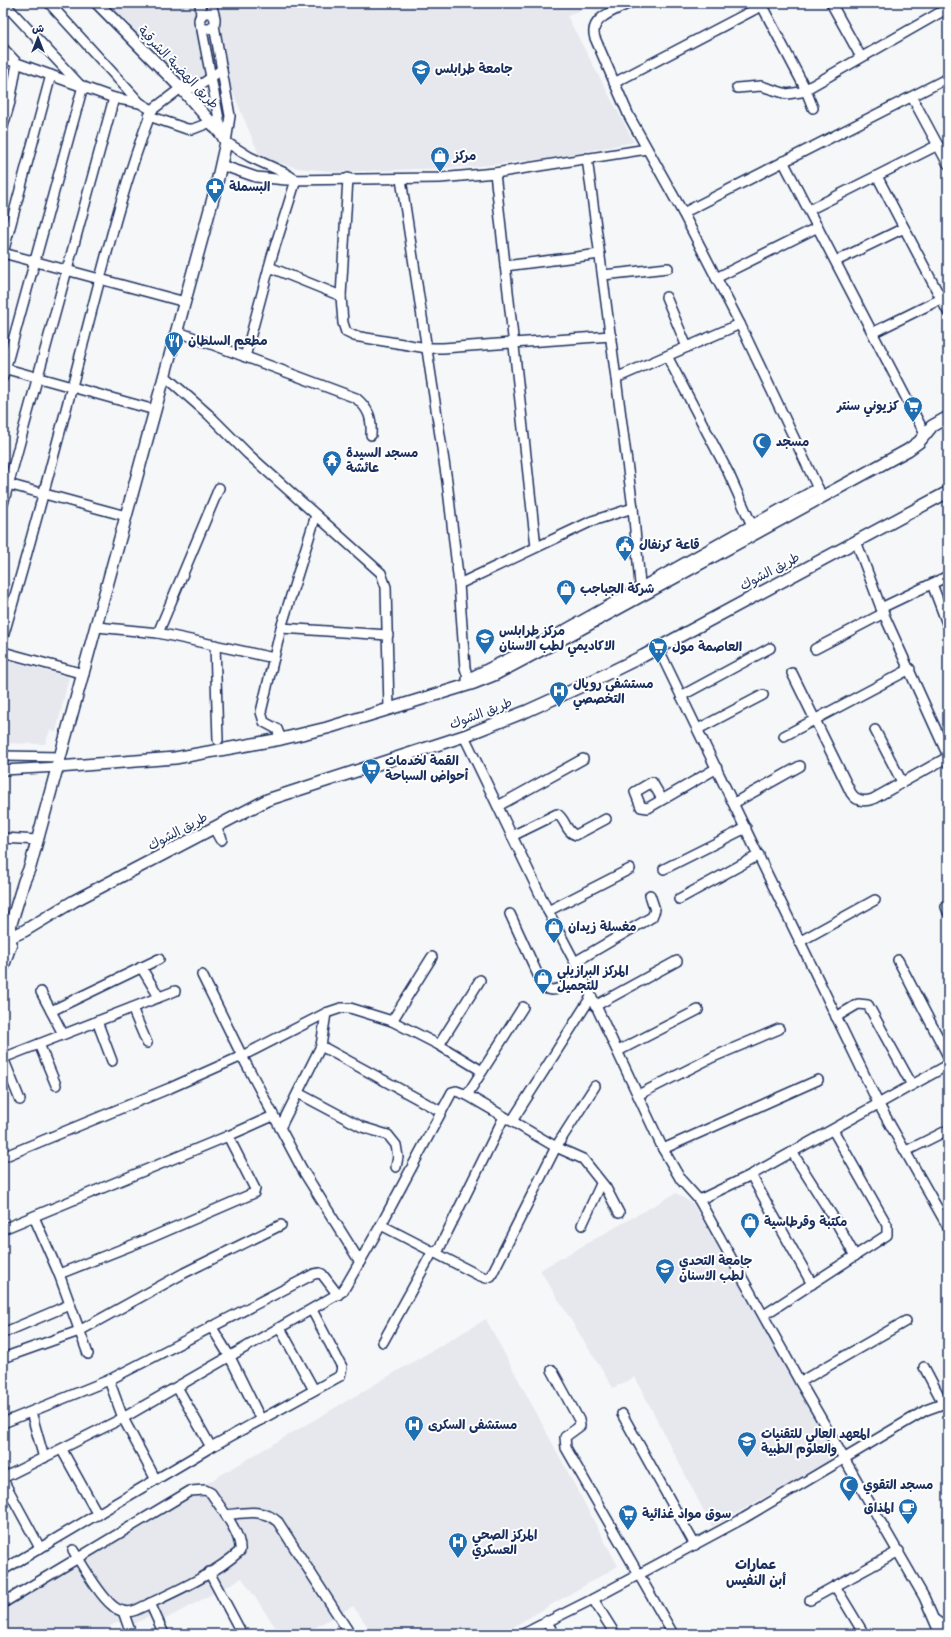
<svg xmlns="http://www.w3.org/2000/svg" width="951" height="1637" font-family="Mynerve,'Playpen Sans Arabic',sans-serif">
<style>
.built{fill:#e6e8ee}
.lines{fill:none;stroke-linecap:round;stroke-linejoin:round}
.minor-casing{stroke:#1b2f5e;stroke-width:12}
.major-casing{stroke:#1b2f5e;stroke-width:14}
.minor{stroke:#fff;stroke-width:9}
.major{stroke:#fff;stroke-width:11}
.labels{text-anchor:middle;dominant-baseline:central;stroke-width:4;stroke-linejoin:round;paint-order:stroke}
.street-label{font-size:13px;fill:#1b2f5e;stroke:#fff}
.poi-label{font-size:13px;font-weight:bold;fill:#1b2f5e;stroke:#fff;text-anchor:start}
.neighbourhood-label{font-size:14px;font-weight:bold;fill:#1b2f5e;stroke:#fff}
</style>
<rect width="100%" height="100%" fill="#f6f7f9"/>
<filter id="ink" filterUnits="userSpaceOnUse"><feTurbulence type="fractalNoise" baseFrequency=".025" numOctaves="2"/><feDisplacementMap in="SourceGraphic" scale="8" xChannelSelector="R" yChannelSelector="G"/><feConvolveMatrix kernelMatrix="1 2 1 2 8 2 1 2 1" color-interpolation-filters="sRGB"/></filter>
<g filter="url(#ink)">
<g class="built">
<path d="M97,3H612L597,11L588,8L567,16L634,142L557,157L472,167L339,172L298,168L275,162L260,157L221,64L222,69L187,89Z"/>
<path d="M3,659L69,677L56,732L50,730L45,744L3,743Z"/>
<path d="M676,1193L693,1204L832,1446L829,1461L712,1527L635,1377L613,1388L540,1270Z"/>
<path d="M486,1319L618,1566L501,1634H373L353,1606L303,1634H280L242,1578L160,1622L157,1612L134,1624L117,1622L98,1634H3V1603Z"/>
</g>
<g class="lines">
<g class="minor-casing">
<g id="minor">
<path d="M4,3L79,84"/>
<path d="M49,3L140,103"/>
<path d="M200,3L201,17"/>
<path d="M211,3L215,18"/>
<path d="M630,3C616,10 588,18 595,38L629,116L683,213L740,324L822,497"/>
<path d="M831,3L861,57"/>
<path d="M762,6L805,88L813,108"/>
<circle cx="207" cy="21" r="8"/>
<path d="M201,25L222,135"/>
<path d="M214,25L230,116L226,142L250,157L285,173L296,180"/>
<path d="M3,48L17,63L10,102L3,126"/>
<path d="M3,58L114,98L140,103L152,110L181,88C196,92 210,78 222,69"/>
<path d="M614,83L767,3"/>
<path d="M737,88L761,86L787,94L801,92L948,8"/>
<path d="M912,97L948,164"/>
<path d="M149,116L187,129H193L211,122"/>
<path d="M587,158L633,508L641,595"/>
<path d="M783,161L925,434"/>
<path d="M221,165L256,177L286,180L440,178L495,173L647,149"/>
<path d="M495,173L536,547"/>
<path d="M877,176L948,312"/>
<path d="M348,178L341,296L343,323L346,332L354,336L427,348H443L611,336"/>
<path d="M401,179L447,481L459,584L465,668L470,684"/>
<path d="M809,210L938,145"/>
<path d="M683,213L948,78"/>
<path d="M3,253L185,302"/>
<path d="M3,253L51,75"/>
<path d="M836,261L904,228"/>
<path d="M505,266L600,254"/>
<path d="M269,267L341,296"/>
<path d="M603,275L668,268"/>
<path d="M716,278L818,227"/>
<path d="M666,297L687,347"/>
<path d="M176,331L356,398C369,409 372,418 371,435"/>
<path d="M874,332L941,299"/>
<path d="M667,356L729,474L754,530"/>
<path d="M245,357L272,256L296,180"/>
<path d="M3,368L155,410"/>
<path d="M165,376L208,414L248,454L381,573L386,587L389,709"/>
<path d="M3,377L83,86"/>
<path d="M616,378L740,324"/>
<path d="M4,483L126,516"/>
<path d="M3,504L114,98"/>
<path d="M856,541L881,608L948,756"/>
<path d="M459,584L592,521L633,508"/>
<path d="M932,584L948,626"/>
<path d="M881,608L948,576"/>
<path d="M97,627L158,633L274,658"/>
<path d="M281,628L388,635"/>
<path d="M158,633L219,488"/>
<path d="M3,637C31,541 57,445 82,348C103,268 122,187 152,110"/>
<path d="M215,645L218,740"/>
<path d="M658,648L879,1105L948,1227"/>
<path d="M815,649L884,613"/>
<path d="M3,652L84,674"/>
<path d="M792,673L851,793C856,801 864,802 873,799L948,757"/>
<path d="M467,679L561,632L818,488"/>
<path d="M681,696L770,648"/>
<path d="M698,729L763,695"/>
<path d="M875,730L902,782"/>
<path d="M464,736L548,911L582,976L663,1149L681,1180L699,1200L800,1382L924,1597L940,1634"/>
<path d="M784,736L910,669"/>
<path d="M281,739L277,729L264,722L261,712L281,628L316,515"/>
<path d="M3,756L61,757"/>
<path d="M3,770L58,767"/>
<path d="M662,799L652,782L635,792L641,807L648,808L717,768"/>
<path d="M734,803L800,766"/>
<path d="M498,806L583,759"/>
<path d="M512,836L557,814C566,819 565,832 576,835L606,819"/>
<path d="M3,838L38,840"/>
<path d="M664,869L746,828"/>
<path d="M679,899L759,855"/>
<path d="M948,903L946,907L948,912"/>
<path d="M548,911L630,869"/>
<path d="M510,914L543,986C553,997 571,982 582,976"/>
<path d="M799,942L875,900"/>
<path d="M898,960L948,1056"/>
<path d="M575,962L652,917L655,910L650,895"/>
<path d="M141,967L159,997"/>
<path d="M202,975L242,1056L302,1169L360,1262"/>
<path d="M41,992L63,1034"/>
<path d="M595,1006L677,961"/>
<path d="M132,1008L147,1043"/>
<path d="M51,1011L159,959"/>
<path d="M836,1017L858,1004L868,1005L912,1085"/>
<path d="M97,1021L112,1061"/>
<path d="M392,1021L432,957"/>
<path d="M39,1044L56,1085"/>
<path d="M439,1045L480,980"/>
<path d="M321,1046L440,1111"/>
<path d="M618,1051L698,1010"/>
<path d="M3,1058L175,991"/>
<path d="M3,1058L20,1100"/>
<path d="M298,1093L362,1127L388,1135L396,1145L398,1157L396,1167"/>
<path d="M467,1095L523,1007"/>
<path d="M638,1095L713,1057L779,1029"/>
<path d="M512,1121L591,997"/>
<path d="M280,1128L321,1046L326,1013"/>
<path d="M663,1149L818,1080"/>
<path d="M906,1151L948,1130"/>
<path d="M792,1152L835,1220L855,1256"/>
<path d="M3,1157L170,1088L242,1056L326,1013L341,1008H350L392,1021L439,1045L482,1071"/>
<path d="M751,1175L812,1284"/>
<path d="M699,1200L751,1175L948,1065"/>
<path d="M34,1217L59,1274L88,1354"/>
<path d="M381,1225L478,1275L486,1278L491,1276L556,1147L595,1086"/>
<path d="M582,1225L601,1184"/>
<path d="M3,1229L228,1136L273,1116"/>
<path d="M437,1253L504,1117"/>
<path d="M59,1274L150,1238L254,1193L255,1189L228,1136"/>
<path d="M764,1315L887,1235V1225L833,1130"/>
<path d="M211,1326L230,1357L261,1420"/>
<path d="M280,1328L314,1390"/>
<path d="M3,1333L69,1305"/>
<path d="M383,1342L433,1251"/>
<path d="M3,1358L79,1331L184,1273L281,1225"/>
<path d="M924,1367L943,1403"/>
<path d="M552,1370L579,1420L580,1426L565,1437L566,1448L673,1634"/>
<path d="M109,1380L123,1418L156,1480"/>
<path d="M800,1382L906,1321"/>
<path d="M177,1387L211,1447"/>
<path d="M31,1412L44,1458"/>
<path d="M622,1414L695,1545"/>
<path d="M3,1423L109,1380L314,1274L320,1273L322,1274L338,1295"/>
<path d="M62,1450L98,1515"/>
<path d="M3,1478L123,1418L343,1291L381,1225L452,1092L456,1091L467,1095L556,1147L583,1159L606,1188L619,1213"/>
<path d="M3,1480L40,1548"/>
<path d="M226,1515C244,1513 263,1508 278,1522L350,1634"/>
<path d="M3,1570L211,1447L340,1376L342,1367L312,1310"/>
<path d="M209,1572L242,1634"/>
<path d="M835,1586L864,1634"/>
<path d="M593,1599L615,1634"/>
<path d="M810,1600L899,1551"/>
<path d="M3,1603L190,1491L205,1490L211,1493C220,1507 242,1534 240,1551C211,1577 171,1593 136,1610C129,1613 119,1612 113,1606C99,1595 83,1566 73,1550"/>
<path d="M150,1603L164,1634"/>
<path d="M123,1611L131,1634"/>
<path d="M935,1620L948,1629"/>
<path d="M546,1621L554,1634"/>
<path d="M523,1634L593,1599L744,1518L926,1410L948,1402"/>
</g>
</g>
<g class="major-casing">
<g id="major">
<path d="M58,767L175,758L281,739L327,728L474,683L494,675L564,638L908,450L919,442L932,426L948,417"/>
<path d="M215,828L221,839"/>
<path d="M13,936L24,931L74,901L267,800L464,736L527,711L582,686L643,656L948,492"/>
<path d="M3,950L24,881L30,867L215,191L226,142L222,135L181,88L97,3"/>
<path d="M3,967L11,943"/>
</g>
</g>
<use href="#minor" class="minor"/>
<use href="#major" class="major"/>
</g>
</g>
<defs>
<g id="university-pin" transform="scale(1)"><path d="M0 17L-7.5 6A9.5 9.5 0 1 1 7.5 6Z" fill="#1f6fb2" stroke="#fff"/><path d="M0-5L7-2L0 1L-7-2ZM-4 1L0 2.5L4 1V4Q0 6-4 4Z" fill="#fff"/></g>
<g id="shop-pin" transform="scale(1)"><path d="M0 17L-7.5 6A9.5 9.5 0 1 1 7.5 6Z" fill="#1f6fb2" stroke="#fff"/><path d="M-5-2.5h2.3a2.7 3.5 0 0 1 5.4 0H5L5.5 6h-11ZM-1.5-2.5h3a1.5 2.3 0 0 0-3 0Z" fill="#fff"/></g>
<g id="pharmacy-pin" transform="scale(1)"><path d="M0 17L-7.5 6A9.5 9.5 0 1 1 7.5 6Z" fill="#1f6fb2" stroke="#fff"/><path d="M-2-6h4v4h4v4h-4v4h-4v-4h-4v-4h4Z" fill="#fff"/></g>
<g id="restaurant-pin" transform="scale(1)"><path d="M0 17L-7.5 6A9.5 9.5 0 1 1 7.5 6Z" fill="#1f6fb2" stroke="#fff"/><path d="M-5-6h1v4h1v-4h1v4h1v-4h1v5L-1.5 .5V6h-2V.5L-5-1ZM5-6V6H3V1.5H1.5Q1.5-4 5-6Z" fill="#fff"/></g>
<g id="supermarket-pin" transform="scale(1)"><path d="M0 17L-7.5 6A9.5 9.5 0 1 1 7.5 6Z" fill="#1f6fb2" stroke="#fff"/><path d="M-6-5.5h2.5l.6 2H6L4.5 2H-2.5L-4.4-4H-6ZM-1.5 3.2a1.3 1.3 0 1 0 .1 0ZM3 3.2a1.3 1.3 0 1 0 .1 0Z" fill="#fff"/></g>
<g id="mosque-pin" transform="scale(1)"><path d="M0 17L-7.5 6A9.5 9.5 0 1 1 7.5 6Z" fill="#1f6fb2" stroke="#fff"/><path d="M3.5-4.9A6 6 0 1 0 3.5 4.9A5 5 0 1 1 3.5-4.9Z" fill="#fff"/></g>
<g id="temple-pin" transform="scale(1)"><path d="M0 17L-7.5 6A9.5 9.5 0 1 1 7.5 6Z" fill="#1f6fb2" stroke="#fff"/><path d="M0-6L5-2H3V0L6.5 2.5H4V6H1.5V3h-3V6H-4V2.5H-6.5L-3 0V-2H-5Z" fill="#fff"/></g>
<g id="civic-pin" transform="scale(1)"><path d="M0 17L-7.5 6A9.5 9.5 0 1 1 7.5 6Z" fill="#1f6fb2" stroke="#fff"/><path d="M-.6-6.5H3V-4.5H.6V-3L4-1V1h2V6H-6V1h2V-1L-.6-3ZM-1.2 2.5V6h2.4V2.5Z" fill="#fff"/></g>
<g id="hospital-pin" transform="scale(1)"><path d="M0 17L-7.5 6A9.5 9.5 0 1 1 7.5 6Z" fill="#1f6fb2" stroke="#fff"/><path d="M-5-5h3v3.5h4V-5h3V5h-3V1.5h-4V5h-3Z" fill="#fff"/></g>
<g id="cafe-pin" transform="scale(1)"><path d="M0 17L-7.5 6A9.5 9.5 0 1 1 7.5 6Z" fill="#1f6fb2" stroke="#fff"/><path d="M-5.5-4.5H6V0H3Q3 3.5 0 3.5H-2.5Q-5.5 3.5-5.5 0ZM3-3.2v2h1.7v-2ZM-6 4.5H4V6H-6Z" fill="#fff"/></g>
</defs>
<g fill-rule="evenodd">
<use href="#university-pin" x="421" y="69"/>
<use href="#shop-pin" x="440" y="156"/>
<use href="#pharmacy-pin" x="215" y="187"/>
<use href="#restaurant-pin" x="174" y="341"/>
<use href="#supermarket-pin" x="913" y="406"/>
<use href="#mosque-pin" x="762" y="442"/>
<use href="#temple-pin" x="332" y="460"/>
<use href="#civic-pin" x="625" y="545"/>
<use href="#shop-pin" x="566" y="589"/>
<use href="#university-pin" x="485" y="638"/>
<use href="#supermarket-pin" x="658" y="647"/>
<use href="#hospital-pin" x="559" y="691"/>
<use href="#supermarket-pin" x="371" y="768"/>
<use href="#shop-pin" x="554" y="927"/>
<use href="#shop-pin" x="543" y="978"/>
<use href="#shop-pin" x="750" y="1222"/>
<use href="#university-pin" x="665" y="1268"/>
<use href="#hospital-pin" x="414" y="1425"/>
<use href="#university-pin" x="747" y="1441"/>
<use href="#mosque-pin" x="849" y="1485"/>
<use href="#cafe-pin" x="908" y="1508"/>
<use href="#supermarket-pin" x="628" y="1514"/>
<use href="#hospital-pin" x="458" y="1542"/>
</g>
<g class="labels">
<g class="street-label">
<text transform="translate(178 68) rotate(46)">طريق الهضبة الشرقية</text>
<text transform="translate(770 572) rotate(-28)">طريق الشوك</text>
<text transform="translate(481 714) rotate(-21)">طريق الشوك</text>
<text transform="translate(178 832) rotate(-28)">طريق الشوك</text>
</g>
<g class="poi-label">
<text x="435" y="69">جامعة طرابلس</text>
<text x="454" y="156">مركز</text>
<text x="229" y="187">البسملة</text>
<text x="188" y="341">مطعم السلطان</text>
<text x="899" y="406" text-anchor="end">كزيوني سنتر</text>
<text x="776" y="442">مسجد</text>
<text x="346" y="453">مسجد السيدة<tspan x="346" dy="15">عائشة</tspan></text>
<text x="639" y="545">قاعة كرنفال</text>
<text x="580" y="589">شركة الجباجب</text>
<text x="499" y="631">مركز طرابلس<tspan x="499" dy="15">الاكاديمي لطب الاسنان</tspan></text>
<text x="672" y="647">العاصمة مول</text>
<text x="573" y="684">مستشفى رويال<tspan x="573" dy="15">التخصصي</tspan></text>
<text x="385" y="761">القمة لخدمات<tspan x="385" dy="15">أحواض السباحة</tspan></text>
<text x="568" y="927">مغسلة زيدان</text>
<text x="557" y="971">المركز البرازيلي<tspan x="557" dy="15">للتجميل</tspan></text>
<text x="764" y="1222">مكتبة وقرطاسية</text>
<text x="679" y="1261">جامعة التحدي<tspan x="679" dy="15">لطب الاسنان</tspan></text>
<text x="428" y="1425">مستشفى السكرى</text>
<text x="761" y="1434">المعهد العالي للتقنيات<tspan x="761" dy="15">والعلوم الطبية</tspan></text>
<text x="863" y="1485">مسجد التقوي</text>
<text x="894" y="1508" text-anchor="end">المذاق</text>
<text x="642" y="1514">سوق مواد غذائية</text>
<text x="472" y="1535">المركز الصحي<tspan x="472" dy="15">العسكري</tspan></text>
</g>
<g class="neighbourhood-label">
<text x="756" y="1565">عمارات<tspan x="756" dy="16">أبن النفيس</tspan></text>
</g>
</g>
<rect width="951" height="1637" fill="none" stroke="#fff" stroke-width="16"/>
<rect x="8" y="8" width="935" height="1621" fill="none" stroke="#1b2f5e" stroke-width="1.5" filter="url(#ink)"/>
<g transform="translate(38 38)" stroke="#ffffff" stroke-width="3" paint-order="stroke">
<path d="M0-3L7 15L0 10L-7 15Z" fill="#1b2f5e"/>
<text y="-6" font-size="11" font-weight="bold" text-anchor="middle" fill="#1b2f5e">ش</text>
</g>
</svg>
